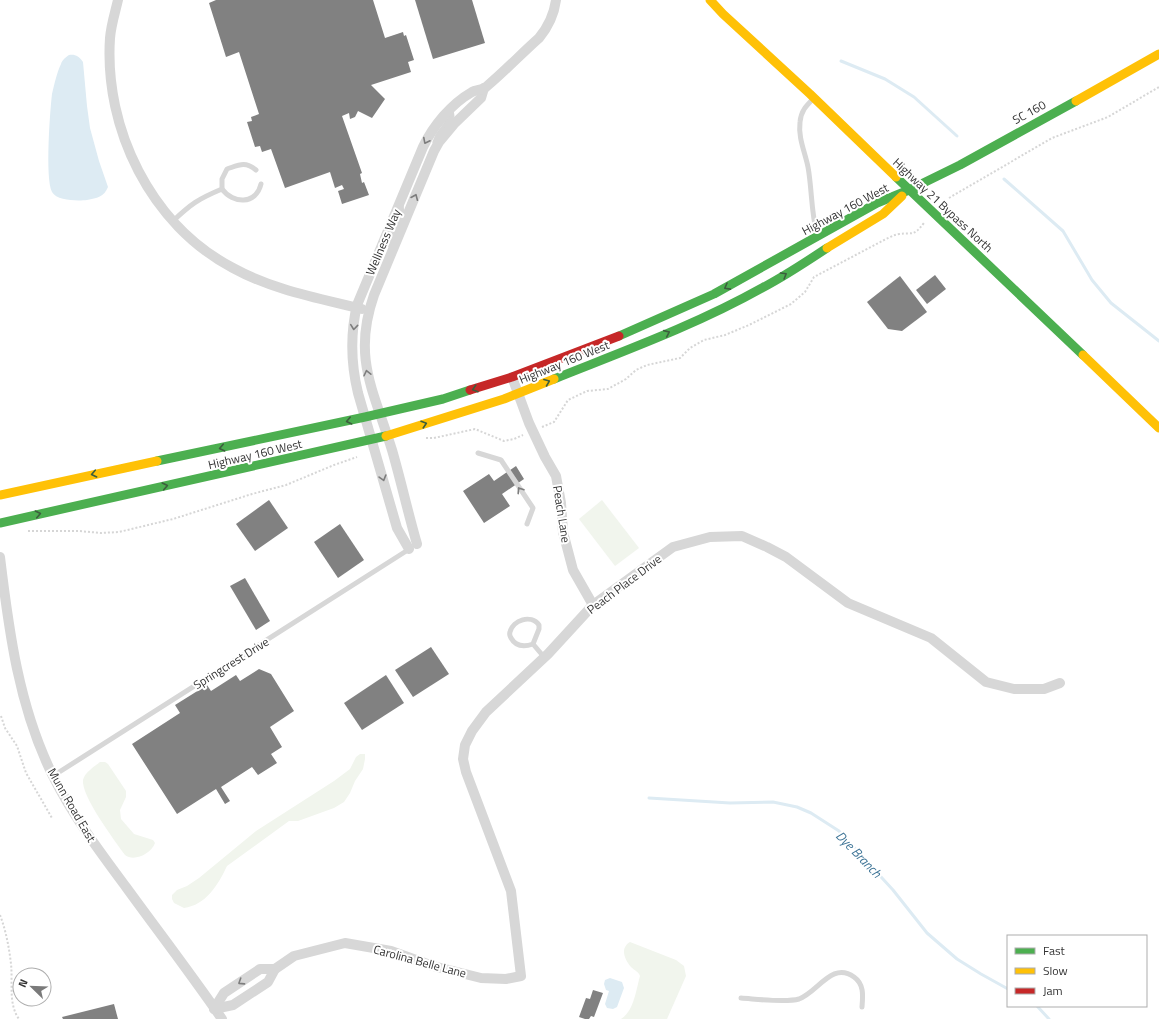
<svg xmlns="http://www.w3.org/2000/svg" width="1159" height="1019" font-family="'Titillium Web',sans-serif">
<style>
.green{fill:#f1f5ed}
.water{fill:#ddebf3}
.lines{fill:none;stroke-linecap:round;stroke-linejoin:round}
.stream{stroke:#ddebf3;stroke-width:3}
.building{fill:#818181}
.path{stroke:#d6d6d6;stroke-width:2;stroke-dasharray:2 2;stroke-linecap:butt}
.lane{stroke:#d7d7d7;stroke-width:5}
.street{stroke:#d7d7d7;stroke-width:10}
.fast{stroke:#4caf50;stroke-width:9}
.slow{stroke:#ffc107;stroke-width:9}
.jam{stroke:#c62828;stroke-width:9}
.oneway{stroke:#7d7d7d}
.oneway2{stroke:#3c5e3d}
.labels{text-anchor:middle;dominant-baseline:central;stroke-width:4;stroke-linejoin:round;paint-order:stroke}
.street-label{font-size:12px;fill:#333;stroke:#fff}
.water-label{font-size:13px;font-style:italic;fill:#3f7597;stroke:#fff}
</style>
<rect width="100%" height="100%" fill="#fff"/>
<g class="green">
<path d="M602,500L639,548L615,566L579,519Z"/>
<path d="M360,754H365V759L363,769L355,781L350,793L344,802L334,808L298,821H289L227,866C218,885 206,905 184,908L174,903L172,899V895L177,890L187,886L199,878L256,831L334,781L350,769L356,757Z"/>
<path d="M100,762H105L108,764L126,791V797L120,810L121,819L134,834L153,840L155,843C151,854 134,862 125,855C115,841 81,796 83,780C84,773 95,766 100,762Z"/>
<path d="M630,942L676,960L684,966L686,976L667,1019H621C634,1011 636,990 640,976C638,971 635,971 631,967C624,959 620,948 630,942Z"/>
</g>
<g class="water">
<path d="M69,55C75,54 79,56 83,62L87,106L90,128L99,161L108,187C104,197 97,198 87,200C78,201 57,201 52,192C45,178 50,111 52,94C54,85 57,72 61,64C62,60 66,57 69,55Z"/>
<path d="M610,978L622,982L624,988L617,1007L613,1009L607,1008L605,1004L609,991L606,990L604,984L605,980Z"/>
</g>
<g class="lines">
<g class="stream">
<path d="M841,61L885,79L914,97L957,136"/>
<path d="M1004,179L1063,231L1092,280L1111,303L1159,341"/>
<path d="M649,798L730,803L773,802L797,807L811,813L839,831L893,890L927,933L957,959L981,974L1008,989"/>
<path d="M1037,1006L1049,1019"/>
</g>
</g>
<g class="building">
<path d="M216,0H373L385,38L403,32L404,36L406,35L414,60L408,62L411,72L371,85L385,99L372,118L358,111L355,117L350,119L349,113L342,116L362,173L360,174L362,183L364,182L369,195L342,204L338,191L344,189L342,185L335,188L330,172L285,188L271,149L262,152L260,146L255,147L247,122L252,121L251,117L259,114L239,52L226,57L209,3Z"/>
<path d="M415,0H472L485,43L433,59Z"/>
<path d="M935,275L946,289L927,304L916,290Z"/>
<path d="M900,276L927,312L902,331L888,329L867,302Z"/>
<path d="M516,466L524,479L502,494L510,506L484,523L463,491L489,474L494,481Z"/>
<path d="M269,500L288,528L255,551L236,524Z"/>
<path d="M340,524L364,560L338,578L314,542Z"/>
<path d="M245,578L270,621L256,630L230,586Z"/>
<path d="M431,647L449,674L413,697L395,670Z"/>
<path d="M259,669L271,674L294,711L270,727L282,747L271,754L277,763L258,775L252,767L221,787L230,801L225,804L216,789L177,814L132,744L180,713L175,705L207,685L211,691L236,675L240,681Z"/>
<path d="M386,675L404,703L362,730L344,703Z"/>
<path d="M593,990L603,993L594,1017L591,1016L589,1019H585L579,1017L586,998L590,999Z"/>
<path d="M114,1004L118,1019H63L62,1017Z"/>
</g>
<g class="lines">
<g class="path">
<path d="M949,198L1052,138L1108,117L1159,87"/>
<path d="M542,427L554,422L568,400L587,391L608,389L626,379L636,370L647,365L680,358L690,348L704,340L725,335L749,325L791,304L805,292L814,277L886,239C890,237 894,235 899,234C913,232 913,237 924,223"/>
<path d="M426,438H434L475,429L504,441L514,439L523,435"/>
<path d="M28,531H79L101,533L119,532L173,519L252,494L286,485L334,465L357,457"/>
<path d="M1,716L5,728L17,746L26,773L52,818"/>
<path d="M0,915C6,931 9,947 11,964C13,982 8,1004 19,1019"/>
</g>
<g class="lane">
<path d="M813,99C806,106 801,111 800,122C798,138 805,152 808,167C812,189 811,212 817,234"/>
<path d="M435,142L438,135L452,116L451,109"/>
<path d="M222,189V179L227,169C239,165 245,161 256,170"/>
<path d="M173,221C191,204 198,199 222,189C233,204 256,205 261,184"/>
<path d="M390,245L402,215L401,204"/>
<path d="M478,453L501,460L533,508L527,524"/>
<path d="M533,644C524,647 516,647 511,638C510,636 509,635 510,632C513,620 531,614 539,625V629L533,644L544,657"/>
<path d="M53,776L411,548"/>
<path d="M741,998C756,999 785,1003 799,999C818,992 832,961 854,977C864,984 863,995 862,1007"/>
</g>
<g class="street">
<path d="M118,0C115,13 111,25 110,38C104,129 151,225 233,268C273,290 318,298 362,309"/>
<path d="M512,377L529,423L545,457L556,476L561,503L563,532L573,570L593,605"/>
<path d="M417,544C408,513 401,481 392,450C374,391 352,358 374,295L434,151L439,142L454,124L481,98L484,88"/>
<path d="M409,549L397,528L358,393C351,364 350,335 357,305L423,147C433,126 451,104 472,92C476,90 482,90 486,87C504,72 521,54 539,38C548,27 554,15 556,0"/>
<path d="M0,557C9,632 19,708 53,776C73,816 100,852 126,887C158,931 191,974 222,1019"/>
<path d="M214,1009L233,1005L268,982L275,969L294,956L345,943L391,951L433,966L481,978L506,979L521,976L511,891L466,772L463,759L465,745L472,731L486,712L548,654L593,605L673,547L710,537L742,536L767,547L786,557L848,603L931,638L986,682L1014,689H1044L1060,683"/>
<path d="M214,1009L224,993L260,969H275"/>
</g>
<g class="fast">
<path d="M896,177L1083,355"/>
<path d="M619,336L714,294L877,203L909,190L960,165L1076,101"/>
<path d="M554,379C624,351 696,325 762,288C785,276 806,262 827,248"/>
<path d="M157,461L365,417L443,399L470,390"/>
<path d="M0,523L386,436"/>
</g>
<g class="slow">
<path d="M710,0L723,14L810,94L896,177"/>
<path d="M1076,101L1159,54"/>
<path d="M827,248L883,214L902,196"/>
<path d="M1083,355L1159,428"/>
<path d="M386,436L504,399L554,379"/>
<path d="M0,495L157,461"/>
</g>
<path class="jam" d="M470,390L512,377L619,336"/>
</g>
<defs><path id="oneway-chevron" d="M-2-3.5L2.5 0L-2 3.5" fill="none" stroke-width="1.6" stroke-linecap="round" stroke-linejoin="round"/></defs>
<g class="oneway">
<use href="#oneway-chevron" transform="translate(426 141) rotate(117)"/>
<use href="#oneway-chevron" transform="translate(415 197) rotate(-67)"/>
<use href="#oneway-chevron" transform="translate(354 327) rotate(96)"/>
<use href="#oneway-chevron" transform="translate(367 373) rotate(-103)"/>
<use href="#oneway-chevron" transform="translate(383 478) rotate(74)"/>
<use href="#oneway-chevron" transform="translate(520 490) rotate(-123)"/>
<use href="#oneway-chevron" transform="translate(241 982) rotate(147)"/>
</g>
<g class="oneway2">
<use href="#oneway-chevron" transform="translate(784 275) rotate(-31)"/>
<use href="#oneway-chevron" transform="translate(727 287) rotate(151)"/>
<use href="#oneway-chevron" transform="translate(667 333) rotate(-24)"/>
<use href="#oneway-chevron" transform="translate(547 382) rotate(-22)"/>
<use href="#oneway-chevron" transform="translate(475 389) rotate(163)"/>
<use href="#oneway-chevron" transform="translate(349 421) rotate(167)"/>
<use href="#oneway-chevron" transform="translate(424 424) rotate(-18)"/>
<use href="#oneway-chevron" transform="translate(222 448) rotate(168)"/>
<use href="#oneway-chevron" transform="translate(94 474) rotate(168)"/>
<use href="#oneway-chevron" transform="translate(165 486) rotate(-12)"/>
<use href="#oneway-chevron" transform="translate(38 514) rotate(-12)"/>
</g>
<g class="labels">
<g class="street-label">
<text transform="translate(1029 112) rotate(-29)">SC 160</text>
<text transform="translate(943 205) rotate(43)">Highway 21 Bypass North</text>
<text transform="translate(845 209) rotate(-28)">Highway 160 West</text>
<text transform="translate(383 242) rotate(-67)">Wellness Way</text>
<text transform="translate(564 362) rotate(-22)">Highway 160 West</text>
<text transform="translate(255 454) rotate(-13)">Highway 160 West</text>
<text transform="translate(562 514) rotate(81)">Peach Lane</text>
<text transform="translate(624 584) rotate(-37)">Peach Place Drive</text>
<text transform="translate(231 663) rotate(-32)">Springcrest Drive</text>
<text transform="translate(72 805) rotate(60)">Munn Road East</text>
<text transform="translate(420 961) rotate(15)">Carolina Belle Lane</text>
</g>
<g class="water-label">
<text transform="translate(859 854) rotate(46)">Dye Branch</text>
</g>
</g>
<rect x="1007" y="935" width="140" height="72" fill="#ffffff" stroke="#adadad"/>
<rect x="1015" y="948" width="20" height="6" fill="#4caf50" stroke="#adadad"/>
<text x="1043" y="955" font-size="12" fill="#333333">Fast</text>
<rect x="1015" y="968" width="20" height="6" fill="#ffc107" stroke="#adadad"/>
<text x="1043" y="975" font-size="12" fill="#333333">Slow</text>
<rect x="1015" y="988" width="20" height="6" fill="#c62828" stroke="#adadad"/>
<text x="1043" y="995" font-size="12" fill="#333333">Jam</text>
<g transform="translate(32 987) rotate(293)"><circle r="19" fill="#ffffff" stroke="#adadad"/>
<path d="M0-3L7 15L0 10L-7 15Z" fill="#7a7a7a"/>
<text y="-6" font-size="11" font-weight="bold" text-anchor="middle" fill="#333333">N</text>
</g>
</svg>
